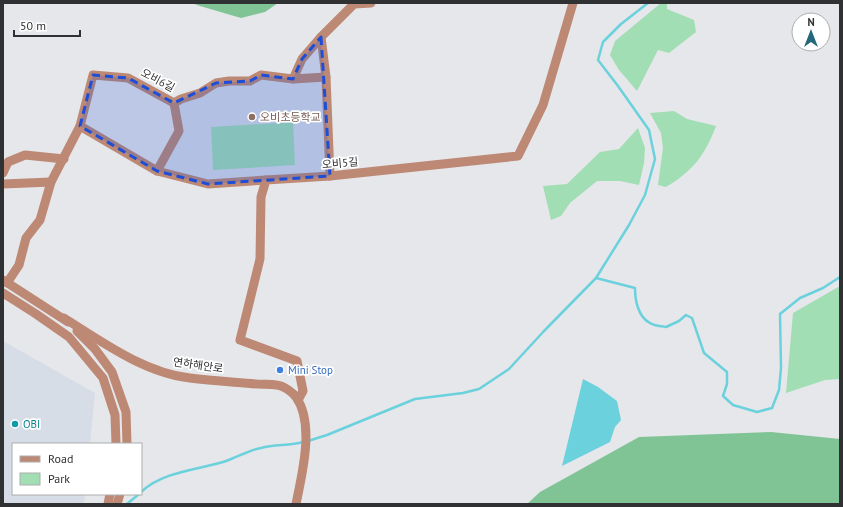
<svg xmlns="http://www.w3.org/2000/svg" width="843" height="507" font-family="'PT Sans','Noto Sans KR',sans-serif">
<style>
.built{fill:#d7dde7}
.green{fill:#a1deb4}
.forest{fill:#80c496}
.water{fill:#6bd1dc}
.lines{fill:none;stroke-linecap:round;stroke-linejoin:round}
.stream{stroke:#6bd1dc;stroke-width:2.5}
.minor{stroke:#bd8975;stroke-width:9}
.marked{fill:#1d4ed8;fill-opacity:0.2;stroke:#1d4ed8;stroke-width:3;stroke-dasharray:8 5;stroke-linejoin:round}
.education-dot{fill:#8d6e63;stroke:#fff;stroke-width:1.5}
.shop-dot{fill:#3f7fe0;stroke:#fff;stroke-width:1.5}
.culture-dot{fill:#0f9aa8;stroke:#fff;stroke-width:1.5}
.labels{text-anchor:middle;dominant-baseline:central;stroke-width:3.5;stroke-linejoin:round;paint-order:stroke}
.street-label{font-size:11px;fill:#303133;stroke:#fff}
.education-label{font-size:11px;fill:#785e54;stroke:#fff;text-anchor:start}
.shop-label{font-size:11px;fill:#366cbe;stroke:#fff;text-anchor:start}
.culture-label{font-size:11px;fill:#0d838f;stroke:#fff;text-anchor:start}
</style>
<rect width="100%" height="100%" fill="#e5e7eb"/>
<g class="built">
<path d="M261,75L326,77L330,176L208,184L157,171L179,131L174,103L216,83Z"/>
<path d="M3,341L95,393L90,444H13V494H85L84,504H3Z"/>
</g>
<g class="green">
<path d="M661,3H667V9L694,20L696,32L669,53L658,50L637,91L619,70L610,55L615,41Z"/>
<path d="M674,111L687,119L716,126C705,155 693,171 666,187L658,185L663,148L661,133L650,113Z"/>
<path d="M293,122L295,165L213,170L211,127Z"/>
<path d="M638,128L645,148L644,163L639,185L620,181H597L570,203L561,216L551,220L543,186L567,184L600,152L619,149Z"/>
<path d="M840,286V379L825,380L786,393L793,313Z"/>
</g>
<g class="forest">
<path d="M192,3H278L265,12L241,18L200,6Z"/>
<path d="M771,432L840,439V504H527L540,492L639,437Z"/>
</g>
<path class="water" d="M583,379L598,387L617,401L621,420L615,427L610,442L562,466Z"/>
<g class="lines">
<g class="stream">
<path d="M596,278L635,288C635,300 638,317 650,323C654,326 661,326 666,327L679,321L686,315L692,318L704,353L727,372V384L723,396L733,405L757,412L772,408L779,390L781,368L780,314L800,298L823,288L840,277"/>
<path d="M308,441L327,435L415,399L463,393L479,389L509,369L544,331L596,278L629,225L645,195L655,159L649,130L618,86L598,60L603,42L621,24L648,3"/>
<path d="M141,492C163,471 199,470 226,461C238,457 249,450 261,448C275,444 289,446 303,442"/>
<path d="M127,504L139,494"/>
</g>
<g class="minor">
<path d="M321,37L326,77L330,176"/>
<path d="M293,79L326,77"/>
<path d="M80,126L157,171L208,184L266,180"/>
<path d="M157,171L179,131L174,103"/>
<path d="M3,173L8,162L25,155L64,159"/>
<path d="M3,184L51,182"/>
<path d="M3,280L68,322"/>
<path d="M7,283L19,265L26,238L40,220L51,182L80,126L93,75L128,78L174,103L181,99L200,93L216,83L229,81H250L261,75L293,79L302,59L321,37L354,4L371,3"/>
<path d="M3,293L36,314L69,337L103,378L115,415L116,444"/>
<path d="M64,318C102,342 145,373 190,378C212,381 235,382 257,384C264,384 275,384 281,386C286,388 293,393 296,397C315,424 302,474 296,504"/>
<path d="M77,331L95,349L112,372L126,412L127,444"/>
<path d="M298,400L303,391L297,361L240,340L260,259L261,197L266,180L330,176L518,156L543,105L573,3"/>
<path d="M108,504L110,494"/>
<path d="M117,504L120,494"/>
</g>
</g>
<path class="marked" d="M321,37L330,176L208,184L157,171L80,126L93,75L128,78L174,103L216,83L250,81L261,75L293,79L302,59Z"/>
<circle class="education-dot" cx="252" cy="117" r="4"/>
<circle class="shop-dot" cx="280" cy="370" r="4"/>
<circle class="culture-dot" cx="15" cy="424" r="4"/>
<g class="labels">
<g class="street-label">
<text transform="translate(158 80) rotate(28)">오비6길</text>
<text transform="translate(340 163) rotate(-5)">오비5길</text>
<text transform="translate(198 365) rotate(8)">연하해안로</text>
</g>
<g class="education-label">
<text x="260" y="117">오비초등학교</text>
</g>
<g class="shop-label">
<text x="288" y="370">Mini Stop</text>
</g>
<g class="culture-label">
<text x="23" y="424">OBI</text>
</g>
</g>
<rect width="843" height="507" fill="none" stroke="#303133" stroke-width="8"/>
<rect x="12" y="443" width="130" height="52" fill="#ffffff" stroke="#acadad"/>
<rect x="20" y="456" width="20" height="6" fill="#bd8975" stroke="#acadad"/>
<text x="48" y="463" font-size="12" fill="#303133">Road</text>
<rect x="20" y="473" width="20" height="12" fill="#a1deb4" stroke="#acadad"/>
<text x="48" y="483" font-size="12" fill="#303133">Park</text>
<g transform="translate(811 32)"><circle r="19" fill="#ffffff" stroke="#acadad"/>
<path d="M0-3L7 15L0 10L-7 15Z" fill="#246879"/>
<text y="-6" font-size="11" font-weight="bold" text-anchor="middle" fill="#303133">N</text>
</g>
<path d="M14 30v6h66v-6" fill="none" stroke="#303133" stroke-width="2"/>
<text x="20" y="30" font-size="12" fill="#303133" stroke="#ffffff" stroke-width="3" paint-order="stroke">50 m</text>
</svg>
